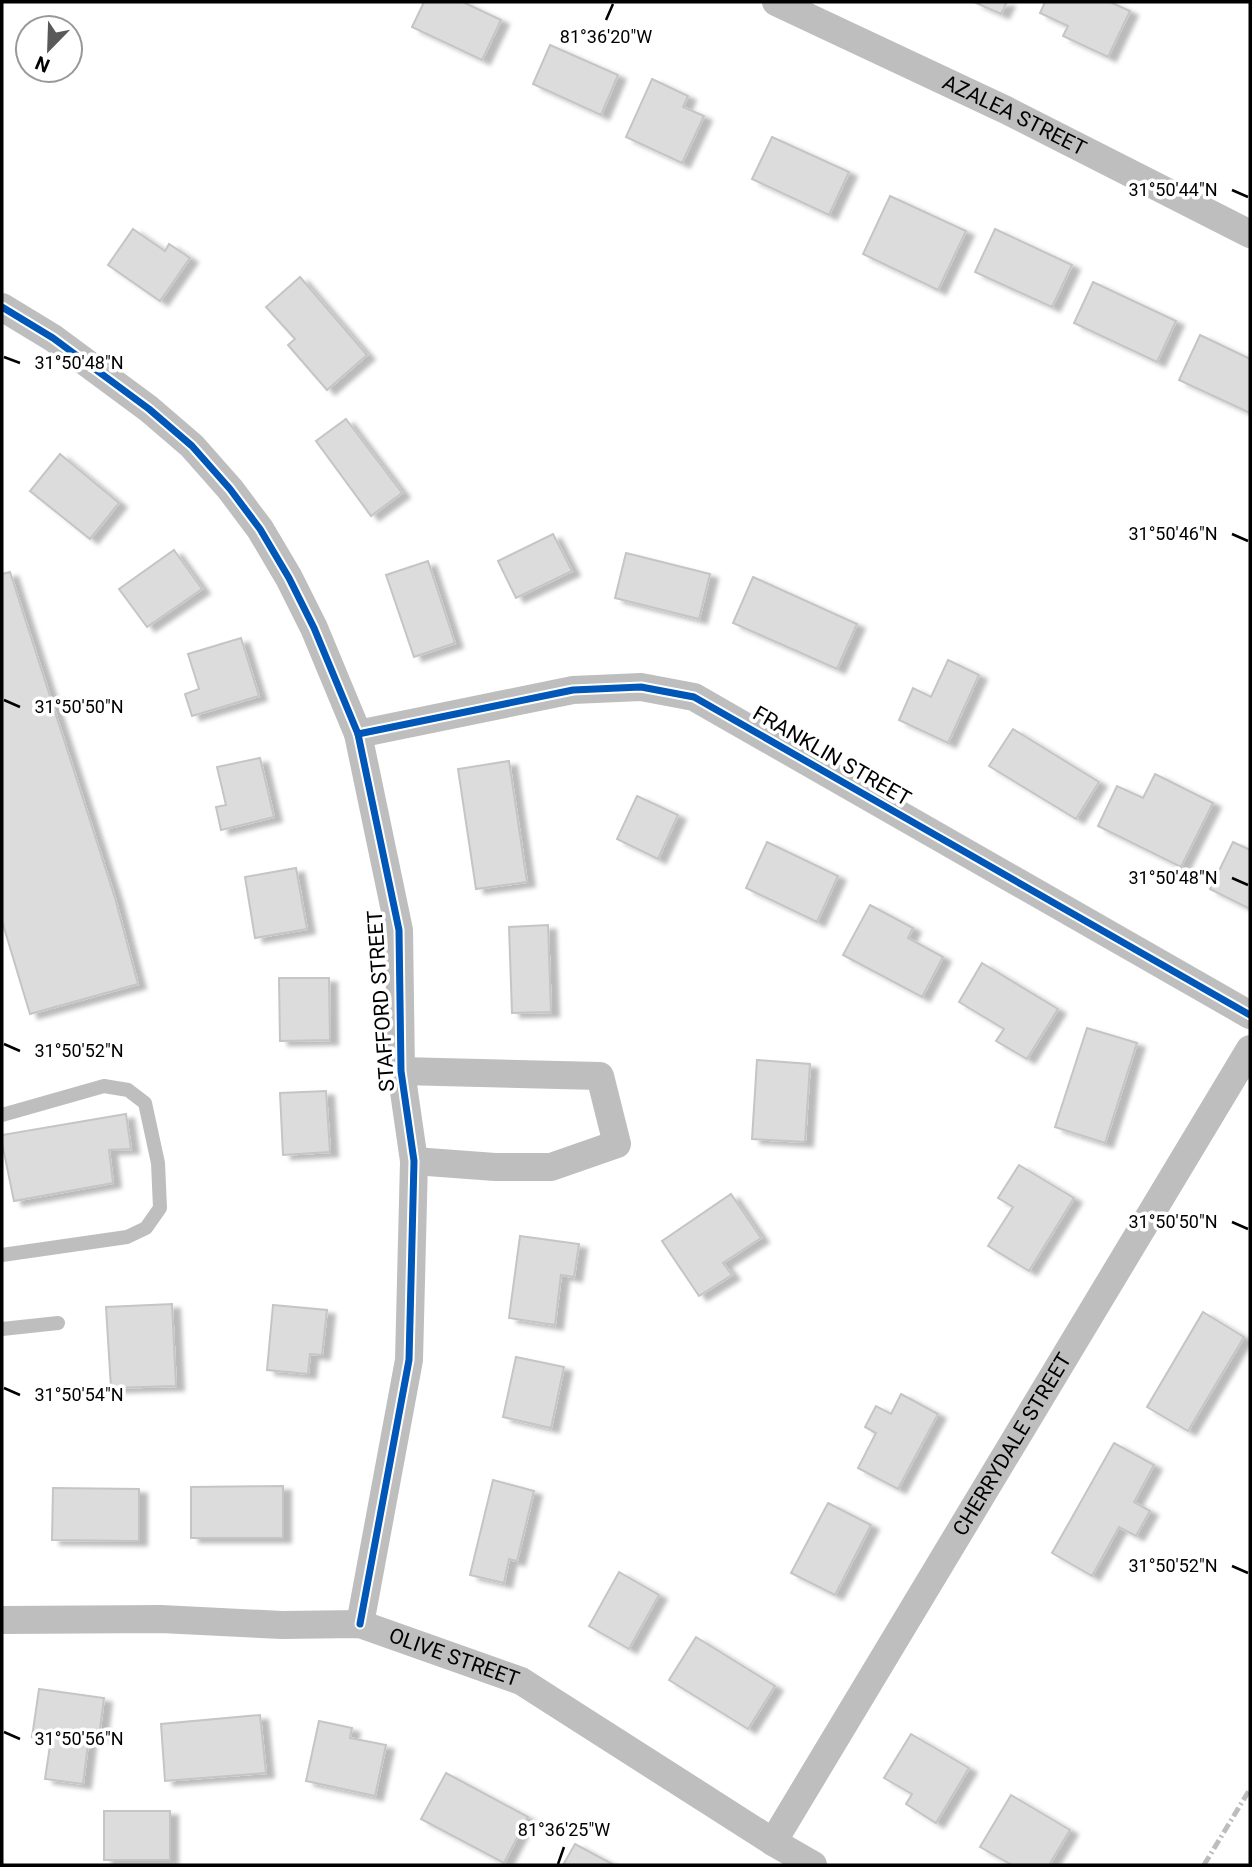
<svg xmlns="http://www.w3.org/2000/svg" width="1252" height="1867" font-family="Roboto,sans-serif">
<style>
.building{fill:#dcdcdc;stroke:#c5c5c5;stroke-width:2;filter:url(#shadow)}
.lines{fill:none;stroke-linecap:round;stroke-linejoin:round}
.lane{stroke:#bebebe;stroke-width:14}
.street{stroke:#bebebe;stroke-width:28}
.rail{stroke:#bdbdbd;stroke-width:5;stroke-dasharray:10 3.5 2 3.5;stroke-linecap:butt}
.cycleway-casing{stroke:#fff;stroke-width:11}
.cycleway{stroke:#0057b8;stroke-width:7}
.ticks{fill:none;stroke:#000;stroke-width:2.5}
.labels{text-anchor:middle;dominant-baseline:central;stroke-width:7;stroke-linejoin:round;paint-order:stroke}
.street-label{font-size:21px;fill:#000;stroke:#fff}
.ticks-label{font-size:18px;text-anchor:middle;fill:#000;stroke:#fff;stroke-width:7;stroke-linejoin:round;paint-order:stroke}
</style>
<defs>
<filter id="shadow"><feDropShadow dx="8" dy="4.5" stdDeviation="2" flood-color="#0004"/></filter>
</defs>
<rect width="100%" height="100%" fill="#fff"/>
<g class="building">
<path d="M424,2H463L501,20L482,60L412,27Z"/>
<path d="M974,2H1007L1001,14Z"/>
<path d="M1045,2H1110L1130,11L1108,57L1063,36L1068,26L1040,13Z"/>
<path d="M550,45L618,75L601,115L533,84Z"/>
<path d="M652,79L688,96L683,107L704,116L682,163L626,137Z"/>
<path d="M772,137L849,172L829,215L752,179Z"/>
<path d="M890,196L966,231L938,290L863,254Z"/>
<path d="M133,229L165,251L169,244L190,258L160,301L108,265Z"/>
<path d="M995,229L1072,265L1052,307L975,272Z"/>
<path d="M300,277L367,355L327,390L288,345L295,339L266,307Z"/>
<path d="M1093,282L1176,321L1157,362L1074,323Z"/>
<path d="M1200,335L1250,359V413L1179,380Z"/>
<path d="M346,419L402,493L371,516L316,441Z"/>
<path d="M60,454L119,503L90,539L30,491Z"/>
<path d="M553,534L572,571L516,598L498,561Z"/>
<path d="M174,550L202,589L147,627L119,589Z"/>
<path d="M626,553L710,574L699,619L615,598Z"/>
<path d="M428,561L455,643L414,657L386,575Z"/>
<path d="M10,572L115,898L138,984L30,1014L2,921V574Z"/>
<path d="M753,577L857,624L837,669L733,623Z"/>
<path d="M241,638L259,696L192,716L185,694L199,689L188,654Z"/>
<path d="M948,660L979,675L948,743L899,720L913,688L931,697Z"/>
<path d="M1013,729L1099,782L1076,819L989,766Z"/>
<path d="M260,758L274,817L221,830L216,807L226,805L217,767Z"/>
<path d="M509,761L527,882L476,889L458,769Z"/>
<path d="M1155,774L1213,803L1181,867L1098,826L1117,786L1143,798Z"/>
<path d="M637,796L678,815L658,859L617,839Z"/>
<path d="M767,842L838,876L817,922L746,888Z"/>
<path d="M1233,842L1250,850V909L1210,889Z"/>
<path d="M296,868L307,929L255,938L245,877Z"/>
<path d="M870,905L913,928L908,938L943,957L922,997L843,955Z"/>
<path d="M548,925L551,1012L512,1013L509,927Z"/>
<path d="M982,963L1058,1009L1027,1059L996,1041L1004,1029L959,1002Z"/>
<path d="M279,978H329L330,1040L280,1041Z"/>
<path d="M1087,1028L1137,1043L1105,1143L1055,1127Z"/>
<path d="M757,1060L810,1064L805,1142L752,1139Z"/>
<path d="M326,1091L330,1152L283,1155L280,1093Z"/>
<path d="M126,1114L131,1149L109,1150L113,1183L14,1201L2,1143V1135Z"/>
<path d="M1019,1165L1074,1198L1029,1271L988,1246L1013,1207L998,1198Z"/>
<path d="M731,1194L761,1238L723,1263L732,1275L699,1296L662,1241Z"/>
<path d="M520,1236L579,1244L574,1277L561,1275L555,1325L509,1318Z"/>
<path d="M172,1304L176,1386L111,1388L106,1307Z"/>
<path d="M273,1305L327,1310L322,1355L310,1354L308,1374L267,1370Z"/>
<path d="M1203,1312L1244,1337L1188,1431L1147,1407Z"/>
<path d="M516,1357L564,1367L551,1428L503,1417Z"/>
<path d="M901,1394L938,1414L898,1489L858,1468L876,1433L865,1427L876,1406L891,1414Z"/>
<path d="M1114,1443L1154,1465L1134,1502L1150,1511L1136,1536L1119,1527L1092,1576L1052,1553Z"/>
<path d="M493,1480L534,1491L517,1561L509,1559L504,1583L470,1575Z"/>
<path d="M283,1486V1538H191V1487Z"/>
<path d="M53,1488L139,1489V1541L52,1540Z"/>
<path d="M828,1503L871,1525L835,1595L791,1573Z"/>
<path d="M619,1572L659,1595L629,1649L589,1626Z"/>
<path d="M696,1637L775,1686L748,1729L669,1680Z"/>
<path d="M39,1689L104,1698L99,1737L89,1736L83,1784L45,1779L51,1739L32,1737Z"/>
<path d="M260,1715L266,1773L165,1781L161,1724Z"/>
<path d="M319,1721L352,1728L350,1738L386,1745L375,1796L306,1781Z"/>
<path d="M911,1734L969,1768L936,1823L906,1804L912,1794L884,1778Z"/>
<path d="M446,1773L528,1817L504,1863L421,1819Z"/>
<path d="M1011,1795L1070,1830L1049,1865H1012L980,1847Z"/>
<rect x="104" y="1811" width="66" height="49"/>
<path d="M575,1844L614,1865H563Z"/>
</g>
<g class="lines">
<g class="lane">
<path d="M2,1115L104,1086L128,1090L145,1103L158,1163L160,1208L146,1228L127,1237L2,1255"/>
<path d="M2,1329L58,1323"/>
</g>
<g class="street">
<path id="s1" d="M776,2L1006,110L1250,234"/>
<path d="M2,307L53,338L149,409L192,446L230,489L260,529L289,578L314,628L358,734L399,930L401,1071L414,1161L409,1360L360,1624"/>
<path d="M358,734L573,690L641,687L694,697L1250,1015"/>
<path d="M401,1071L600,1076L617,1144L551,1167H495L414,1161"/>
<path id="s2" d="M2,1620L161,1619L282,1625L360,1624L521,1681L773,1842L813,1865"/>
<path id="s3" d="M773,1842L1250,1049"/>
</g>
<path class="rail" d="M1204,1865L1250,1789"/>
<g class="cycleway-casing">
<g id="cycleway">
<path d="M2,307L53,338L149,409L192,446L230,489L260,529L289,578L314,628L358,734L399,930L401,1071L414,1161L409,1360L360,1624"/>
<path d="M358,734L573,690L641,687L694,697L1250,1015"/>
</g>
</g>
<use href="#cycleway" class="cycleway"/>
</g>
<path class="ticks" d="M606,20L613,4M1232,190L1248,197M4,357L20,363M1232,534L1248,541M4,700L20,707M1232,878L1248,885M4,1044L20,1051M1232,1222L1248,1229M4,1388L20,1395M1232,1566L1248,1573M4,1732L20,1739M558,1864L564,1847"/>
<g class="labels">
<g class="street-label">
<text stroke="none"><textPath href="#s1" startOffset="264">AZALEA STREET</textPath></text>
<text transform="translate(832 756) rotate(30)">FRANKLIN STREET</text>
<text transform="translate(381 1001) rotate(-94)">STAFFORD STREET</text>
<text stroke="none"><textPath href="#s3" startOffset="464">CHERRYDALE STREET</textPath></text>
<text stroke="none"><textPath href="#s2" startOffset="458">OLIVE STREET</textPath></text>
</g>
</g>
<g class="ticks-label">
<text x="606" y="43">81°36'20"W</text>
<text x="1173" y="196">31°50'44"N</text>
<text x="79" y="369">31°50'48"N</text>
<text x="1173" y="540">31°50'46"N</text>
<text x="79" y="713">31°50'50"N</text>
<text x="1173" y="884">31°50'48"N</text>
<text x="79" y="1057">31°50'52"N</text>
<text x="1173" y="1228">31°50'50"N</text>
<text x="79" y="1401">31°50'54"N</text>
<text x="1173" y="1572">31°50'52"N</text>
<text x="79" y="1745">31°50'56"N</text>
<text x="564" y="1836">81°36'25"W</text>
</g>
<rect width="1252" height="1867" fill="none" stroke="#000000" stroke-width="7"/>
<g transform="translate(49 49) rotate(203)"><circle r="33" fill="#ffffff" stroke="#999999" stroke-width="2"/>
<path d="M0-5L12 26L0 18L-12 26Z" fill="#595959"/>
<text y="-10" font-size="19" font-weight="bold" text-anchor="middle" fill="#000000">N</text>
</g>
</svg>
